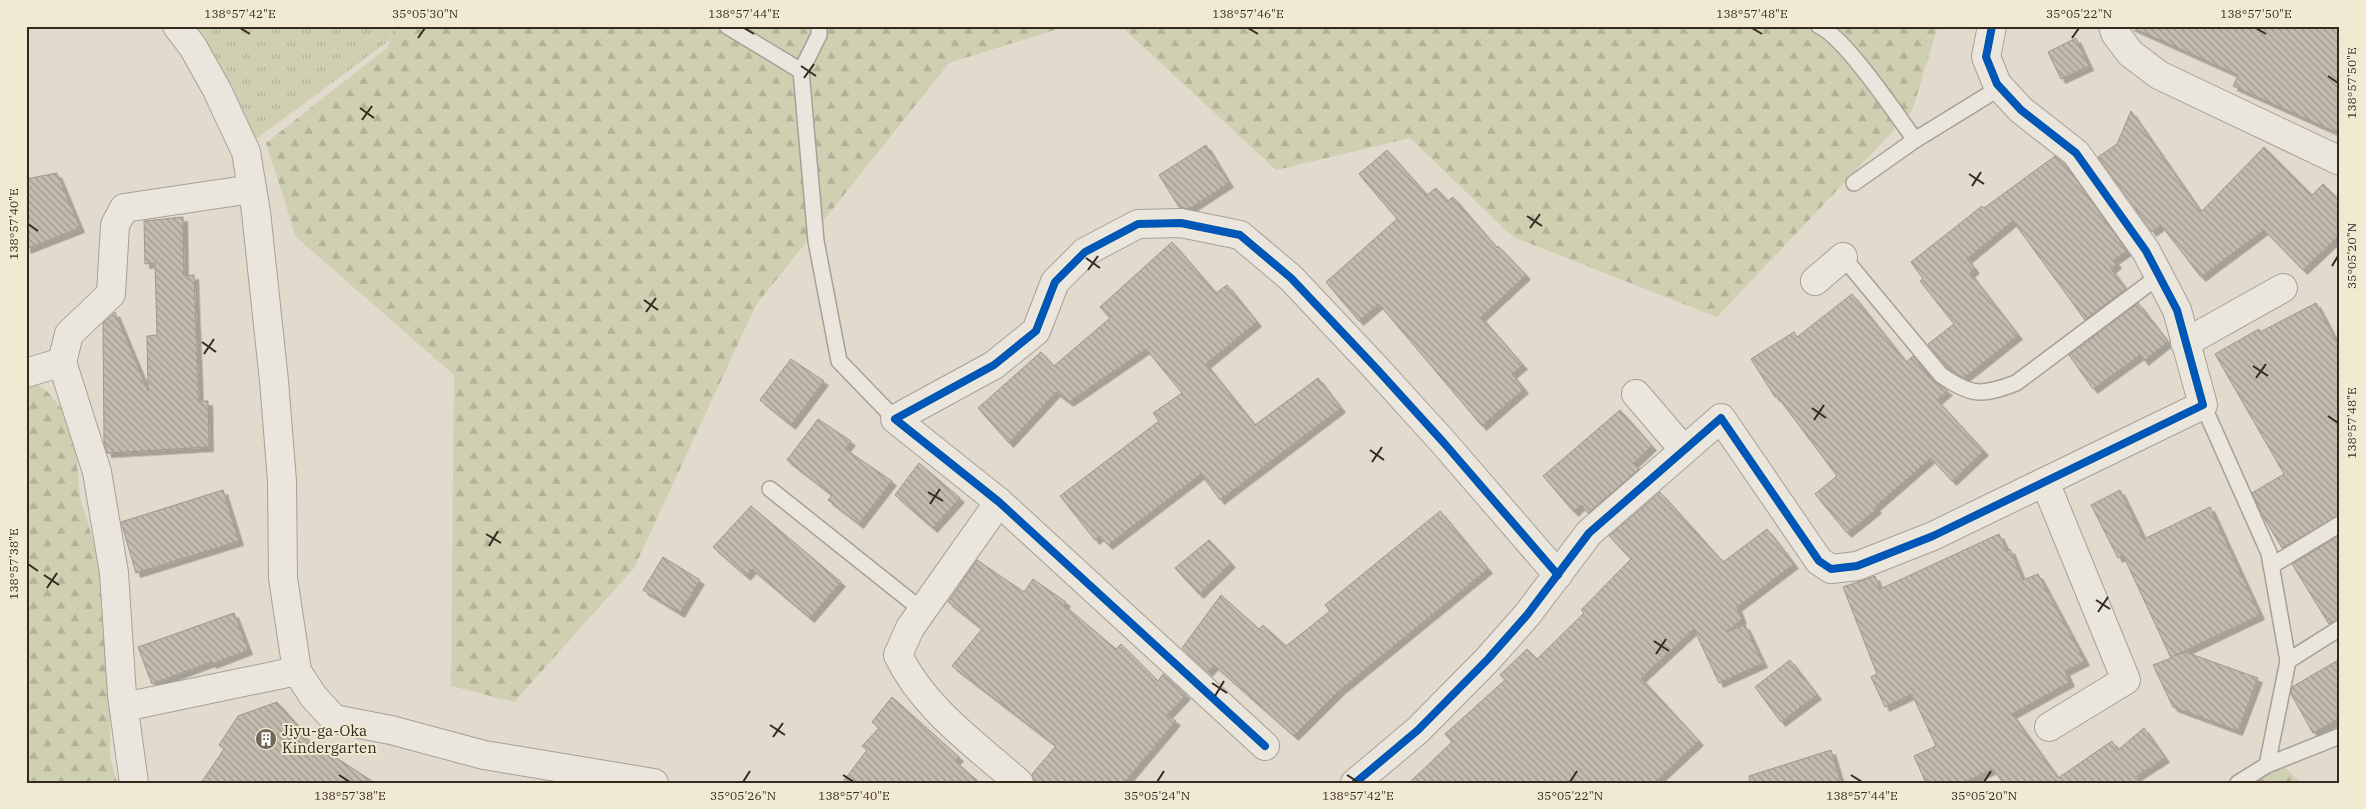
<svg xmlns="http://www.w3.org/2000/svg" width="2366" height="809" font-family="'IBM Plex Serif',serif">
<style>
.grass{fill:url(#grass-tufts)}
.forest{fill:url(#forest-firs)}
.building{fill:url(#building-back-hatch);stroke:#a1978d;filter:url(#shadow)}
.lines{fill:none;stroke-linecap:round;stroke-linejoin:round}
.lane-casing{stroke:#a6a096;stroke-width:18}
.street-casing{stroke:#a6a096;stroke-width:30}
.lane{stroke:#eae6de;stroke-width:15}
.street{stroke:#eae6de;stroke-width:28}
.cycleway-casing{stroke:#f2e9d3;stroke-width:11}
.cycleway{stroke:#0057b8;stroke-width:8}
.ticks{fill:none;stroke:#34291f;stroke-width:2}
.labels{text-anchor:middle;dominant-baseline:central;stroke-width:4;stroke-linejoin:round;paint-order:stroke}
.poi-label{font-size:15px;fill:#34291f;stroke:#f2e9d3;text-anchor:start}
.neatline{fill:none;stroke:#34291f;stroke-width:2}
.ticks-label{font-size:12px;text-anchor:middle;fill:#34291f}
</style>
<defs>
<pattern id="grass-tufts" width="24" height="20" patternUnits="userSpaceOnUse" patternTransform="scale(1.25)"><rect width="24" height="20" fill="#cfcfb1"/><path d="M3 7l-1-3M5 7V3M7 7l1-3M15 17l-1-3M17 17v-4M19 17l1-3" fill="none" stroke="#b2b298"/></pattern>
<pattern id="forest-firs" width="22" height="20" patternUnits="userSpaceOnUse" patternTransform="scale(1.25)"><rect width="22" height="20" fill="#cfcfb1"/><path d="M5 1l3.5 6h-7zM16 11l3.5 6h-7z" fill="#b2b298"/></pattern>
<pattern id="building-back-hatch" width="6" height="6" patternUnits="userSpaceOnUse" patternTransform="scale(1.25)"><rect width="6" height="6" fill="#c4baae"/><path d="M-1 5l2 2M0 0l6 6M5-1l2 2" fill="none" stroke="#a0978d"/></pattern>
<filter id="shadow"><feDropShadow dx="4.5" dy="4.5" stdDeviation="0" flood-color="#0004"/></filter>
</defs>
<rect width="100%" height="100%" fill="#e1dacd"/>
<path class="grass" d="M176,26H394L390,40L256,139L242,128Z"/>
<g class="forest">
<path d="M395,26H1067L949,63L756,305L634,568L514,702L451,686L454,375L296,237L266,143L388,47Z"/>
<path d="M1121,26H1938L1912,111L1717,317L1513,237L1410,138L1276,170Z"/>
<path d="M30,380L46,390L64,412L76,451L80,497L94,544L106,603L110,710V756L117,783H26V381Z"/>
<path d="M2277,760L2301,783H2225Z"/>
</g>
<g class="building">
<path d="M2129,26H2340V134L2233,86L2238,75Z"/>
<path d="M2076,38L2089,66L2061,79L2048,52Z"/>
<path d="M2131,111L2201,212L2264,147L2312,195L2323,184L2340,201V235L2303,270L2264,230L2201,277L2161,225L2152,232L2098,157L2117,144Z"/>
<path d="M1206,145L1229,183L1189,209L1179,207L1159,175Z"/>
<path d="M1387,150L1427,195L1436,188L1448,201L1453,197L1497,248L1498,246L1526,275L1481,317L1523,365L1512,374L1524,389L1482,426L1379,304L1359,321L1326,282L1397,219L1359,174Z"/>
<path d="M2055,156L2065,164L2127,251L2114,260L2117,264L2111,269L2126,289L2085,320L2013,221L1967,259L1975,269L1970,273L2018,335L1964,378L1947,368L1928,344L1954,324L1920,281L1923,279L1911,262L1982,206L1984,208Z"/>
<path d="M57,173L80,228L26,249V179Z"/>
<path d="M183,217L184,276L194,275L199,401H208L209,447L107,453L104,442L103,323L115,312L148,391L147,336L157,335L155,263L145,264L144,221Z"/>
<path d="M1172,242L1216,293L1227,285L1257,322L1206,364L1255,425L1318,378L1341,408L1220,500L1201,474L1108,545L1100,536L1095,540L1060,496L1159,421L1153,413L1182,393L1146,349L1069,402L1056,392L1009,443L978,408L1041,352L1054,366L1110,318L1100,307Z"/>
<path d="M1852,294L1906,362L1913,356L1934,381L1948,391L1937,400L1984,451L1952,481L1931,458L1875,507L1877,509L1847,533L1815,494L1837,476L1777,396L1775,397L1751,359L1794,332L1797,337Z"/>
<path d="M2138,303L2168,342L2144,361L2140,355L2093,389L2069,355Z"/>
<path d="M2316,303L2340,348V515L2282,548L2264,518L2252,493L2284,474L2215,354L2259,329L2260,332Z"/>
<path d="M791,359L824,381L791,425L760,400Z"/>
<path d="M1620,410L1652,446L1634,463L1639,469L1588,513L1581,505L1574,512L1543,476Z"/>
<path d="M818,419L851,441L845,449L892,481L859,524L828,500L832,495L787,460Z"/>
<path d="M919,463L960,498L933,528L895,495Z"/>
<path d="M223,490L239,541L136,573L121,522Z"/>
<path d="M2120,490L2144,539L2210,507L2260,615L2174,656L2185,652L2258,678L2238,731L2173,707L2153,665L2171,658L2123,555L2118,558L2091,505Z"/>
<path d="M1660,492L1723,562L1767,529L1794,564L1737,607L1742,619L1726,632L1745,625L1763,663L1719,683L1694,629L1641,678L1699,741L1654,783H1409L1452,742L1445,734L1505,680L1500,675L1527,649L1537,659L1584,613L1581,610L1631,559L1609,536Z"/>
<path d="M751,506L841,582L810,618L752,569L746,576L713,547Z"/>
<path d="M1440,511L1488,569L1340,690L1294,736L1214,665L1208,672L1182,648L1221,595L1259,629L1263,625L1286,646L1330,611L1325,605Z"/>
<path d="M1999,534L2007,551L2010,549L2023,580L2038,574L2085,661L2065,671L2070,682L2012,714L2058,778L2112,741L2118,750L2144,728L2165,758L2137,776L2141,783H2003L1993,769L1963,783H1926L1914,756L1936,746L1912,694L1885,707L1871,677L1877,674L1843,587L1875,576L1880,589Z"/>
<path d="M2340,535V619L2329,624L2292,564Z"/>
<path d="M1209,540L1231,563L1199,594L1175,568Z"/>
<path d="M663,557L700,580L680,613L643,590Z"/>
<path d="M977,560L1024,592L1033,579L1066,602L1064,605L1116,649L1121,644L1158,681L1163,674L1186,695L1167,715L1176,721L1124,783H1034L1032,774L1056,746L952,666L982,629L948,602Z"/>
<path d="M234,613L248,650L212,664L211,662L152,684L138,647Z"/>
<path d="M2340,659V718L2313,733L2291,694L2292,687Z"/>
<path d="M1790,660L1817,695L1781,722L1755,687Z"/>
<path d="M892,697L959,757L955,761L980,783H842L867,750L862,746L879,728L872,722Z"/>
<path d="M277,702L301,729L300,734L375,783H201L224,749L219,745L238,716Z"/>
<path d="M1831,750L1841,783H1750L1749,776Z"/>
</g>
<g class="lines">
<g class="lane-casing">
<g id="lane">
<path d="M727,26L801,71L816,241L839,361L895,419"/>
<path d="M1819,26C1844,36 1897,115 1915,140L2001,87"/>
<path d="M801,71L819,35V26"/>
<path d="M1854,183L1915,140"/>
<path d="M1843,257L1941,375C1971,396 1982,396 2016,383L2159,276"/>
<path d="M2203,405L2269,553L2288,661"/>
<path d="M770,489L923,611"/>
<path d="M2271,566L2340,524"/>
<path d="M2267,765L2288,661L2340,628"/>
<path d="M2238,783L2267,765L2340,736"/>
</g>
</g>
<g class="street-casing">
<g id="street">
<path d="M177,26L193,47L217,90L246,152L256,212L274,381L282,481L283,578L297,671L313,696L334,719L391,730L484,755L654,783"/>
<path d="M2113,26L2115,33L2130,53L2159,75L2340,161"/>
<path d="M1815,281L1843,257"/>
<path d="M2185,343L2283,288"/>
<path d="M62,362L97,472L114,573L122,695L134,783"/>
<path d="M26,373L62,362L69,334L111,294L115,225L124,208L252,189"/>
<path d="M1636,394L1684,450"/>
<path d="M2045,482L2126,680L2049,727"/>
<path d="M999,502L910,628L898,655C923,708 976,745 1019,783"/>
<path d="M124,707L297,671"/>
<path d="M1265,746L999,502L895,419L994,365L1036,331L1055,282L1085,252L1138,224L1181,223L1240,235L1291,278L1375,367L1444,443L1558,575"/>
<path d="M1355,783L1418,730L1488,659L1527,615L1589,533L1721,418L1819,561L1831,569L1857,566L1933,536L2203,405L2177,310L2146,251L2076,153L2021,110L1997,84L1986,57L1992,26"/>
</g>
</g>
<use href="#lane" class="lane"/>
<use href="#street" class="street"/>
<g class="cycleway-casing">
<g id="cycleway">
<path d="M1265,746L999,502L895,419L994,365L1036,331L1055,282L1085,252L1138,224L1181,223L1240,235L1291,278L1375,367L1444,443L1558,575"/>
<path d="M1355,783L1418,730L1488,659L1527,615L1589,533L1721,418L1819,561L1831,569L1857,566L1933,536L2203,405L2177,310L2146,251L2076,153L2021,110L1997,84L1986,57L1992,26"/>
</g>
</g>
<use href="#cycleway" class="cycleway"/>
</g>
<path class="ticks" d="M240,28L250,34M744,28L754,34M1248,28L1258,34M1752,28L1762,34M2256,28L2266,34M418,38L425,28M2072,38L2079,28M801,66L816,76M2328,76L2338,83M804,78L814,64M360,108L374,118M362,120L372,106M1969,174L1984,184M1972,186L1981,172M1527,216L1542,226M28,224L38,231M1530,228L1540,214M1086,258L1100,268M2332,266L2338,256M1088,270L1098,256M644,300L658,310M646,312L656,298M202,342L216,352M204,354L214,339M2253,366L2268,376M2256,378L2266,364M1812,408L1826,418M2328,416L2338,423M1814,420L1824,405M1370,450L1384,460M1372,462L1382,447M928,492L943,501M930,504L940,489M486,534L501,543M489,546L498,531M28,564L38,571M44,575L59,585M47,588L57,573M2096,600L2110,609M2098,612L2108,597M1654,641L1669,651M1656,654L1666,639M1212,683L1227,693M1215,696L1224,681M770,725L785,735M773,737L783,723M339,775L350,782M843,775L854,782M1347,775L1358,782M1851,775L1862,782M743,782L750,771M1157,782L1164,771M1570,782L1577,771M1984,782L1991,771"/>
<defs>
<g id="building-disc" transform="scale(1.125)"><circle r="9.5" fill="#71675c" stroke="#f2e9d3"/><path d="M-4-6H4V6H1V3H-1V6H-4ZM-2.5-4.3h1.7v1.8h-1.7ZM.8-4.3h1.7v1.8H.8ZM-2.5-1h1.7V.8h-1.7ZM.8-1h1.7V.8H.8Z" fill="#fff"/></g>
</defs>
<g fill-rule="evenodd">
<use href="#building-disc" x="266" y="739"/>
</g>
<g class="labels">
<g class="poi-label">
<text x="282" y="730">Jiyu-ga-Oka<tspan x="282" dy="17">Kindergarten</tspan></text>
</g>
</g>
<rect width="2366" height="809" fill="none" stroke="#f2e9d3" stroke-width="55"/>
<rect x="28" y="28" width="2310" height="754" class="neatline"/>
<g class="ticks-label">
<text x="240" y="18">138°57'42"E</text>
<text x="425" y="18">35°05'30"N</text>
<text x="744" y="18">138°57'44"E</text>
<text x="1248" y="18">138°57'46"E</text>
<text x="1752" y="18">138°57'48"E</text>
<text x="2079" y="18">35°05'22"N</text>
<text x="2256" y="18">138°57'50"E</text>
<text transform="translate(2352 83) rotate(-90)" y="4">138°57'50"E</text>
<text transform="translate(14 224) rotate(-90)" y="4">138°57'40"E</text>
<text transform="translate(2352 256) rotate(-90)" y="4">35°05'20"N</text>
<text transform="translate(2352 423) rotate(-90)" y="4">138°57'48"E</text>
<text transform="translate(14 564) rotate(-90)" y="4">138°57'38"E</text>
<text x="350" y="800">138°57'38"E</text>
<text x="743" y="800">35°05'26"N</text>
<text x="854" y="800">138°57'40"E</text>
<text x="1157" y="800">35°05'24"N</text>
<text x="1358" y="800">138°57'42"E</text>
<text x="1570" y="800">35°05'22"N</text>
<text x="1862" y="800">138°57'44"E</text>
<text x="1984" y="800">35°05'20"N</text>
</g>
</svg>
